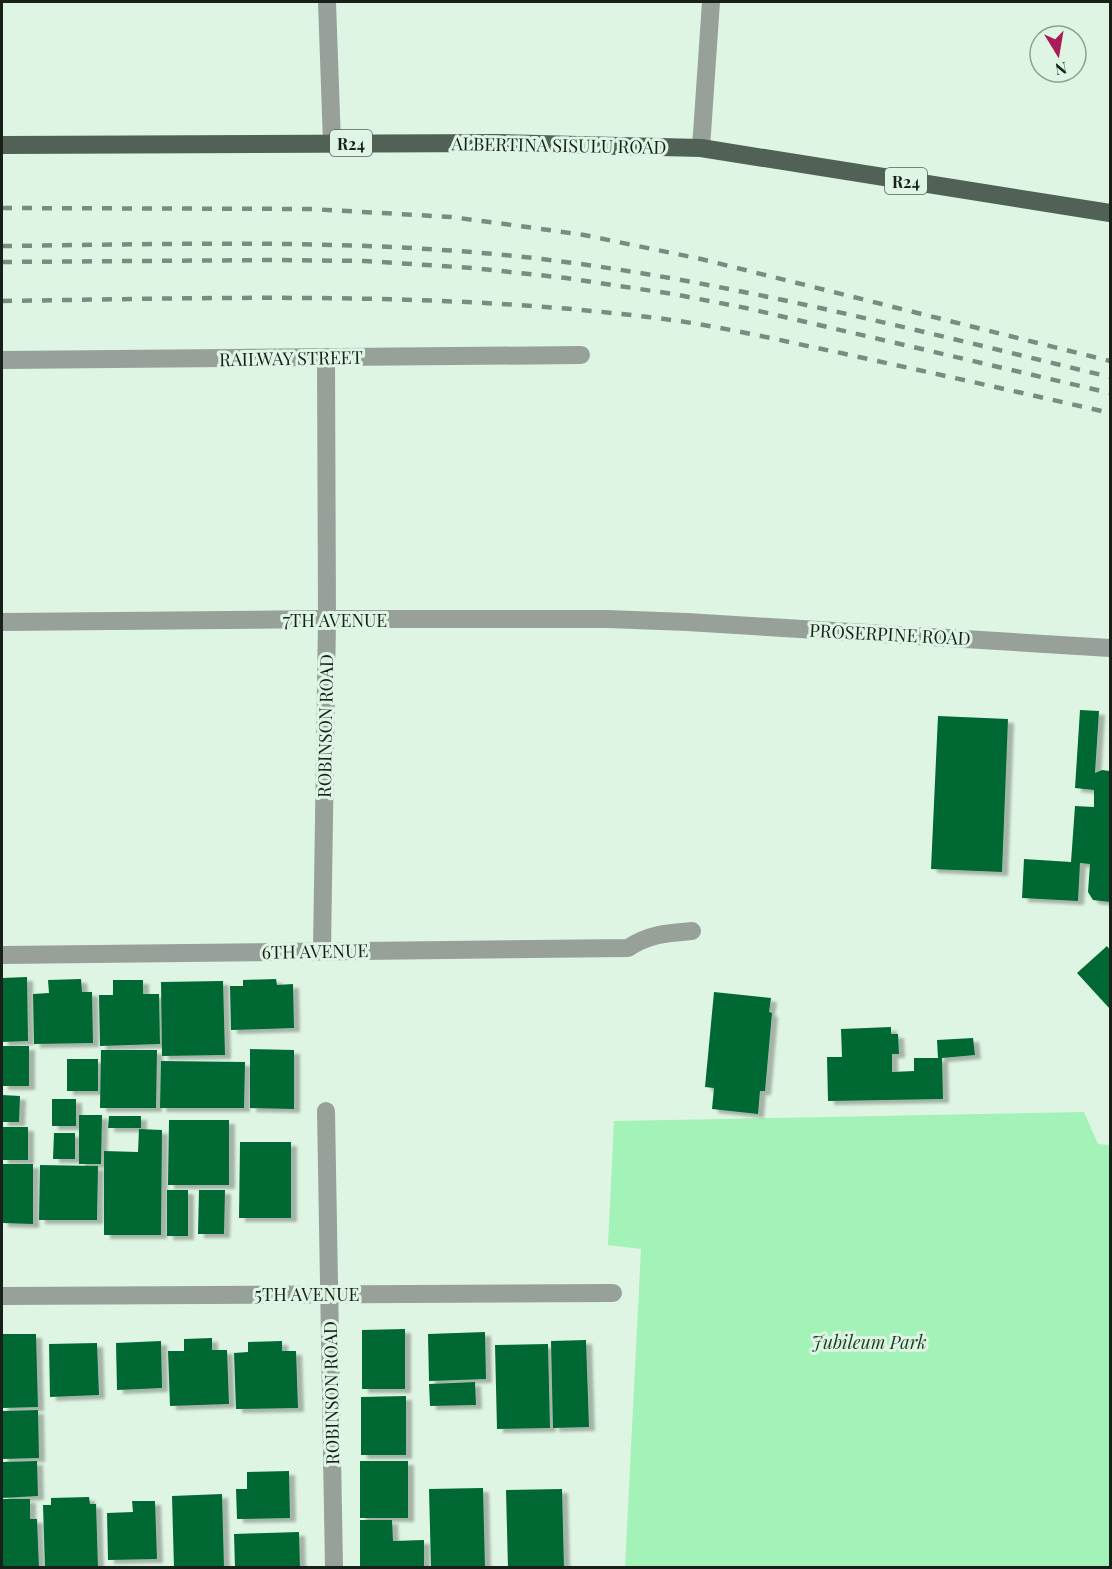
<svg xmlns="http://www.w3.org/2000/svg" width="1112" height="1569" font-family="'Playfair Display',serif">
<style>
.green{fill:#a3f2b7}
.building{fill:#036832;filter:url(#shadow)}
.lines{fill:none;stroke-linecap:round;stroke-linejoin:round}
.street{stroke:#97a199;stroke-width:18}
.primary{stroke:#516155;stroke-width:18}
.rail{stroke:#7c8b7f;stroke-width:4.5;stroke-dasharray:10 10;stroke-linecap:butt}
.labels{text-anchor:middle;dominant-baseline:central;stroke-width:6;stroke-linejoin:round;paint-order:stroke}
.shield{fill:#dff5e3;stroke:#546056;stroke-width:1.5}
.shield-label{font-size:16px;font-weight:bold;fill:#18201a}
.street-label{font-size:18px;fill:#18201a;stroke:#dff5e3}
.park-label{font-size:18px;font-style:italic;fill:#1a3d25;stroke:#dff5e3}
</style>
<defs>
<filter id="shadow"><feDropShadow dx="6" dy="4" stdDeviation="1.5" flood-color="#0004"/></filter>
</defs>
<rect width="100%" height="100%" fill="#dff5e3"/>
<path class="green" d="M1084,1112L1098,1144L1110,1145V1567H625L641,1249L608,1245L614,1121Z"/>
<g class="building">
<path d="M1080,710L1099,711L1095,773L1102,770L1110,771V902L1093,900L1088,892L1090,864L1080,863L1078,901L1022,898L1024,859L1071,862L1075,806L1094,807V790L1075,788Z"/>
<path d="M938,716L1008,719L1002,872L931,869Z"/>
<path d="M1107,946L1110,950V1009L1077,973Z"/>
<path d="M27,977L28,1041L2,1042V978Z"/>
<path d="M81,979L82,992H92L93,1043L34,1044L33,994L49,993L48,980Z"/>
<path d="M276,979L277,985L293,984L294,1028L231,1030L230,986H243V980Z"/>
<path d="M113,980H143V994H159L160,1044L100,1046L99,995H113Z"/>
<path d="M223,981L225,1055L162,1056L161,982Z"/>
<path d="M714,992L771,998L769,1012L772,1013L765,1091H760L758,1114L712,1109L714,1088L705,1087Z"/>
<path d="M891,1027V1034H898L899,1054H892V1072L914,1071V1058H938L937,1040L973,1038L975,1055L942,1058L943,1099L828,1101L827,1057H842L841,1029Z"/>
<rect x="2" y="1046" width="27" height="40"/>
<path d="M250,1049L294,1050V1109L250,1108Z"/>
<path d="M101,1050H157L156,1108H100Z"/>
<rect x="67" y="1059" width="31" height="32"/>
<path d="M161,1061L245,1062L244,1108H160Z"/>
<path d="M2,1095L20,1096L19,1122H2Z"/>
<rect x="52" y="1099" width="24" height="27"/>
<path d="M79,1115H102L101,1164H79Z"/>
<path d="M109,1116H141V1128H108Z"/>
<path d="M169,1120H229V1185H168Z"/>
<rect x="2" y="1127" width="26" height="33"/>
<path d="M139,1129L162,1130L161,1235H104V1151L138,1152Z"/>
<path d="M54,1133H75V1159H53Z"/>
<path d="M240,1142H291V1218H239Z"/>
<path d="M2,1164H33V1224L2,1223Z"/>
<path d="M40,1165L98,1166L97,1220H39Z"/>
<rect x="167" y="1190" width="21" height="46"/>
<path d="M199,1190H225L224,1234H198Z"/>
<path d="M405,1329V1389H362V1330Z"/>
<path d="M485,1332L486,1379L429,1381L428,1334Z"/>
<path d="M2,1334H36L38,1407L2,1408Z"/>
<path d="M212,1338V1350H227L229,1404L170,1406L168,1351H184V1339Z"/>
<path d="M586,1340L589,1427L553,1428L551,1341Z"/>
<path d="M161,1341L162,1388L117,1390L116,1343Z"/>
<path d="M282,1341V1351H296L298,1408L236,1409L234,1353L248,1352V1342Z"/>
<path d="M97,1343L99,1395L50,1397L49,1344Z"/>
<path d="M548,1344L550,1428L497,1429L495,1345Z"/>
<path d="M475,1382L476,1405L430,1406L429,1384Z"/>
<path d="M406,1396V1455H361V1397Z"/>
<path d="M38,1410L39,1458L2,1459V1411Z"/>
<path d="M37,1461L38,1496L2,1498V1462Z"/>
<rect x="360" y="1461" width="48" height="57"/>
<path d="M289,1471L290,1518L237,1519L236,1489H247V1472Z"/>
<path d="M483,1488L485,1568H431L429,1489Z"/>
<path d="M562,1489L564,1568H508L506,1490Z"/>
<path d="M222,1494L224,1568H174L172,1496Z"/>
<path d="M89,1497L90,1504H96L98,1568H45L43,1505H51V1498Z"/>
<path d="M2,1499H30V1519H37L39,1568H2Z"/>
<path d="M132,1501H155L157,1559L108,1560L107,1513L133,1512Z"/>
<path d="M360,1520H392L393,1541L424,1540V1568H360Z"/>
<path d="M299,1532L300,1568H235L234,1534Z"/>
</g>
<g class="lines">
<g class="street">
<path d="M327,2L332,143"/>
<path d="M701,148L711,2"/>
<path d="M2,360L581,355"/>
<path d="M2,622L327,619H607L687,622L1110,648"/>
<path d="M322,951L327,619L326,357"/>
<path d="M2,955L628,948C649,934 667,933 692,931"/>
<path d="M326,1111L334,1568"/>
<path d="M2,1296L613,1293"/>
</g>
<path class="primary" d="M2,145L500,143L701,148L1110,213"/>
<g class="rail">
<path d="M2,208L311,209L451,217L520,226L584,235L701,259L1110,361"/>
<path d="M2,246C182,244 363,238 542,259C734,282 923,332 1110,377"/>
<path d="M2,262L273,260L365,261L473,268L566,278L673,294L746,308L1110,393"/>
<path d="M2,301C217,298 433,291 648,317C711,324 774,339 836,352C928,372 1019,392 1110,413"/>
</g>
</g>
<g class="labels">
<g class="shield">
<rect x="330" y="130" width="42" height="26" rx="4.5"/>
<rect x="885" y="168" width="42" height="26" rx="4.5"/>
</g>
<g class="shield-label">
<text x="351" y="143">R24</text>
<text x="906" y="181">R24</text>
</g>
<g class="street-label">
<text transform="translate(559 145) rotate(1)">ALBERTINA SISULU ROAD</text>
<text transform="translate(291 358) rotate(-1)">RAILWAY STREET</text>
<text x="335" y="620">7TH AVENUE</text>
<text transform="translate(890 634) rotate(3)">PROSERPINE ROAD</text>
<text transform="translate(325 726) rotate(-89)">ROBINSON ROAD</text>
<text transform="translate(315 951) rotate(-1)">6TH AVENUE</text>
<text x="307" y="1294">5TH AVENUE</text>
<text transform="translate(331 1393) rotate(-91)">ROBINSON ROAD</text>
</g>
<g class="park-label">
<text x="869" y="1342">Jubileum Park</text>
</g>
</g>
<rect width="1112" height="1569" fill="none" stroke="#18201a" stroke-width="6"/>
<g transform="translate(1058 54) rotate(169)"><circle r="28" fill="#dff5e3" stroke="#8fa093" stroke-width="1.5"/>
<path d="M0-4.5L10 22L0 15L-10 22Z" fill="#aa1c59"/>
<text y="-9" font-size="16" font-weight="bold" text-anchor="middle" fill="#18201a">N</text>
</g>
</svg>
